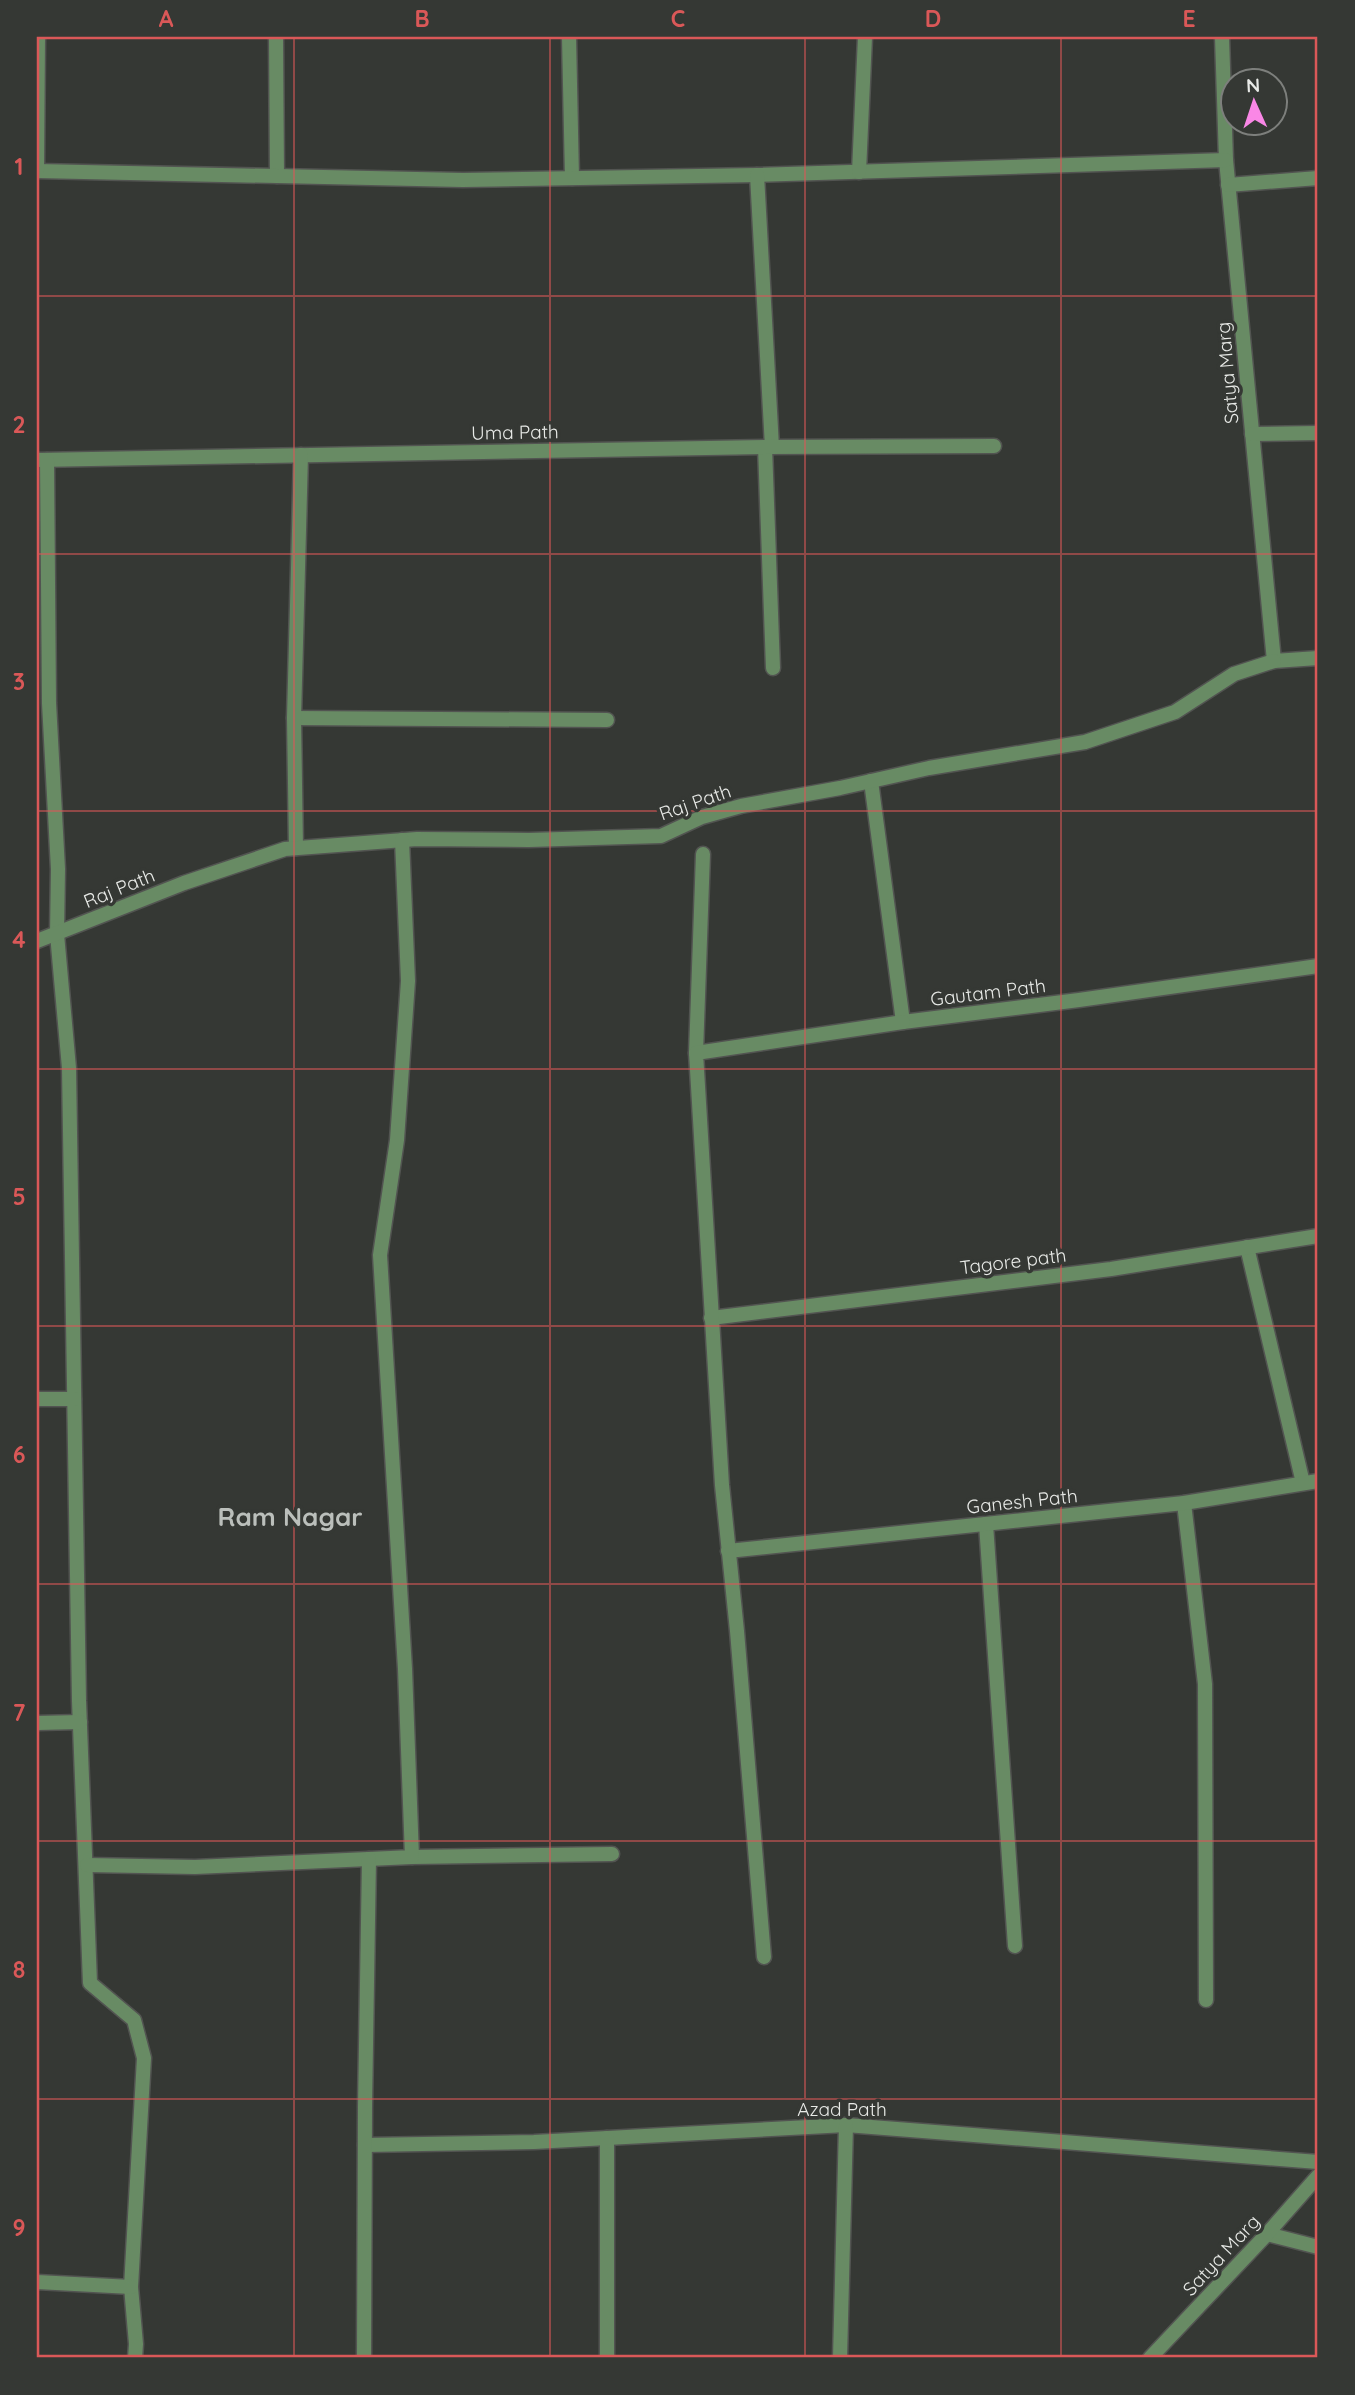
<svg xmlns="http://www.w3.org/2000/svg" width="1355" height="2395" font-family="Quicksand,sans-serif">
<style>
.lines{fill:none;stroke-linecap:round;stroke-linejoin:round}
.street-casing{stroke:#525451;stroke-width:17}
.street{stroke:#688b64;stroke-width:14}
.grid{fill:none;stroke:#da5858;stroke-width:2;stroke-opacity:0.55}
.labels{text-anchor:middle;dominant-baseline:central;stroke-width:7;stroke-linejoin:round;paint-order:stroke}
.street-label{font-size:19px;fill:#e8eae7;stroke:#353834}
.district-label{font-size:26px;font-weight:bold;fill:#bbbfbb;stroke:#353834}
.neatline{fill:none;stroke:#da5858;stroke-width:2.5}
.grid-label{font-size:23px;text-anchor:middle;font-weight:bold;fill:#da5858}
</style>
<rect width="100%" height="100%" fill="#353834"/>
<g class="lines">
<g class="street-casing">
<g id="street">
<path d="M276,37L277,176"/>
<path d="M569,37L572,178"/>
<path d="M1222,37L1226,160L1274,661L1318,658"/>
<path d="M37,171L463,180L757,175L1226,160"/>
<path d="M37,171L38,37"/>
<path d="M859,172L865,37"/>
<path d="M757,175L772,447"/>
<path d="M1228,185L1318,178"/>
<path d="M1252,434L1318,433"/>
<path d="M765,447L773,668"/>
<path d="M37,460L765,447L994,446"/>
<path d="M47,460L49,703L58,869L57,934L69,1068L79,1701L90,1983L134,2020L144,2058L131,2287L136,2344L135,2358"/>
<path d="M294,718L607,720"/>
<path d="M871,781L903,1022L1079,1000L1318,966"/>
<path d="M296,848L294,718L301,455"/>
<path d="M37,941L184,883L285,849L417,839L529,840L661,836L702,817L741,806L840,788L929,768L1085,742L1175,712L1234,674L1274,661"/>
<path d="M696,1053L703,854"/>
<path d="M1247,1247L1303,1483"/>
<path d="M711,1318L1111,1269L1318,1236"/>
<path d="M37,1399H74"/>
<path d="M1184,1503L1205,1684L1206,2000"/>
<path d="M986,1524L1015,1946"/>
<path d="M728,1551L1184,1503L1318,1481"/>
<path d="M37,1723L80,1722"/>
<path d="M412,1857L612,1854"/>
<path d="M87,1865L195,1867L412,1857L405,1669L380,1255L397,1140L408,981L402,840"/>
<path d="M764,1957L737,1631L722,1485L696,1053L903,1022"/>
<path d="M365,2145L534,2142L846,2125L1318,2162"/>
<path d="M1267,2234L1318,2247"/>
<path d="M37,2282L131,2287"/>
<path d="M364,2358L365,2107L369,1859"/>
<path d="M607,2358V2138"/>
<path d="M840,2358L846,2125"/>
<path d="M1150,2358L1267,2234L1318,2176"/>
</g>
</g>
<use href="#street" class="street"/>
</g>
<path class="grid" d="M294,37V2358M550,37V2358M805,37V2358M1061,37V2358M37,296H1318M37,554H1318M37,811H1318M37,1069H1318M37,1326H1318M37,1584H1318M37,1841H1318M37,2099H1318"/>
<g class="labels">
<g class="street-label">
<text transform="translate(1227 373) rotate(-95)">Satya Marg</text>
<text transform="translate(515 432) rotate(-1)">Uma Path</text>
<text transform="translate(695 802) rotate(-19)">Raj Path</text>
<text transform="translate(119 888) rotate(-22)">Raj Path</text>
<text transform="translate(988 992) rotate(-7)">Gautam Path</text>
<text transform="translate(1013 1261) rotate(-7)">Tagore path</text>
<text transform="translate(1022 1501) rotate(-6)">Ganesh Path</text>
<text x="842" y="2109">Azad Path</text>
<text transform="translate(1221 2255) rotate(-47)">Satya Marg</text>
</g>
<g class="district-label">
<text x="290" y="1516">Ram Nagar</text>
</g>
</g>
<rect width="1355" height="2395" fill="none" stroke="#353834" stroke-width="77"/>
<g transform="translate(1254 102) rotate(357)"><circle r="33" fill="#353834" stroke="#7d7f7c" stroke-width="2"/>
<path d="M0-5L12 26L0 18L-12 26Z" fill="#fa87e6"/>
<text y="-10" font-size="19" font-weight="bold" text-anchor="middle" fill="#e8eae7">N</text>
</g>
<rect x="38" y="38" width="1278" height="2318" class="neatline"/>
<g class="grid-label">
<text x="166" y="27">A</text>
<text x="422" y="27">B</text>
<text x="678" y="27">C</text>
<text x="933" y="27">D</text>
<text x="1189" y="27">E</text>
<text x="19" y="175">1</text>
<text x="19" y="433">2</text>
<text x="19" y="690">3</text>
<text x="19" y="948">4</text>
<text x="19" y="1205">5</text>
<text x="19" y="1463">6</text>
<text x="19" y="1721">7</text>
<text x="19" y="1978">8</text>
<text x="19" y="2236">9</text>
</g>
</svg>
